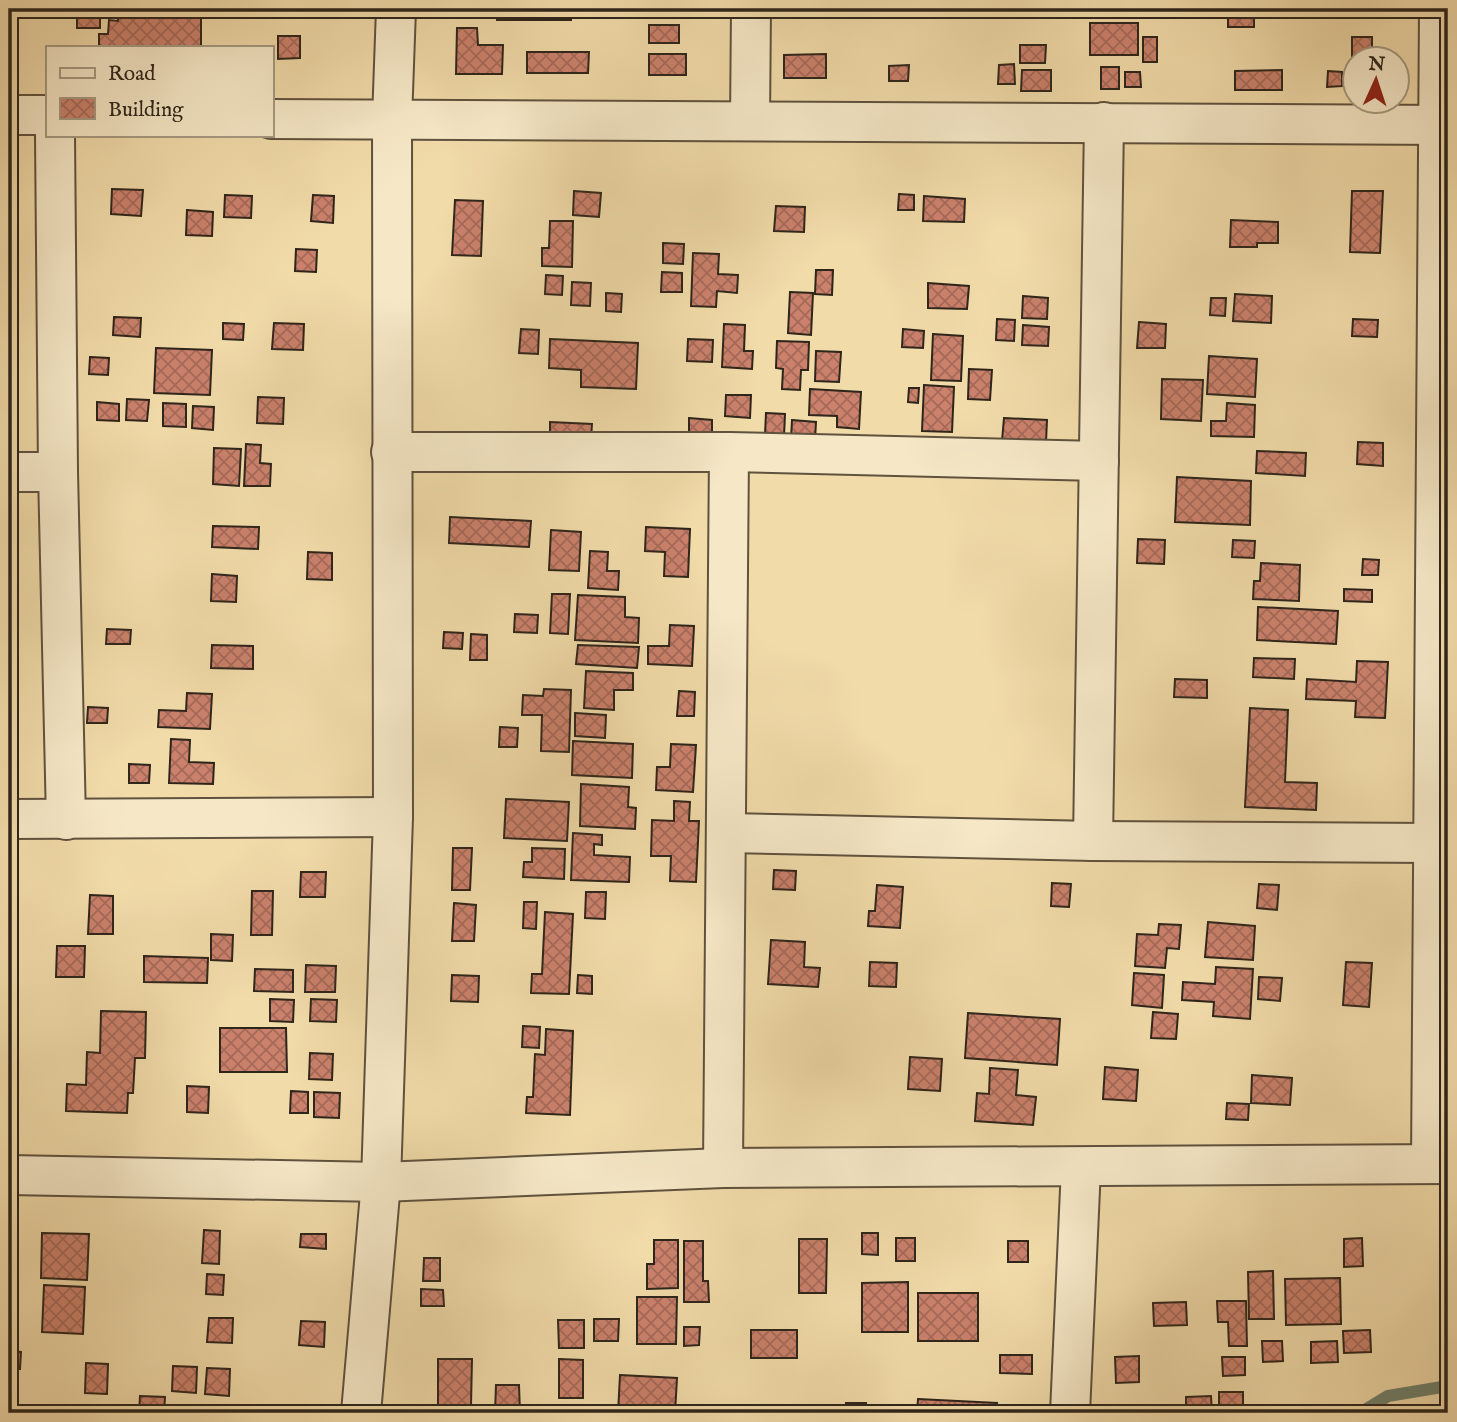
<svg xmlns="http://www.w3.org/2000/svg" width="1457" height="1422" font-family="'IM FELL English',serif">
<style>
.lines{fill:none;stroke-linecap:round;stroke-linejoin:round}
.stream{stroke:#70806d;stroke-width:12}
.building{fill:url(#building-cross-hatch);stroke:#2e251b;stroke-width:2}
.minor-casing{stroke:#5f523e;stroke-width:42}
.minor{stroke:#f6e8c7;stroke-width:38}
</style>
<defs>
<pattern id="building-cross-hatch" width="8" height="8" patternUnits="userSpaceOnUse" patternTransform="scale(1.75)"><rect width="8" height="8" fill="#cb816c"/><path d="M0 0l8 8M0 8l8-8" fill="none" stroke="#a56958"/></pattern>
</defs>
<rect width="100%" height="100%" fill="#f1dba9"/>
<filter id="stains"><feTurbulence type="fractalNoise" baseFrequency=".00286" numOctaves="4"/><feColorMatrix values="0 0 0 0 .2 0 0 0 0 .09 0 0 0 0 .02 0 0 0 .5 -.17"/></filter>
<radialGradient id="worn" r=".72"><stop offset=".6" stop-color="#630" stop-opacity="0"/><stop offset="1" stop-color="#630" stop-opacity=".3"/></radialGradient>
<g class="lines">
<path class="stream" d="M1360,1413L1388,1396L1448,1386"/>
</g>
<g class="building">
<rect x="77" y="9" width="23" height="19"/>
<path d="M118,9H201V47H99V34H108L109,20L118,21Z"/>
<rect x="497" y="9" width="74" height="11"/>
<path d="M577,9H601V13L577,12Z"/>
<rect x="857" y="9" width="30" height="4"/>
<rect x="1228" y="9" width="26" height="18"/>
<rect x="1090" y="23" width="48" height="32"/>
<rect x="649" y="25" width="30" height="18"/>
<path d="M457,28H477L478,45H503L502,74H456Z"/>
<path d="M278,36H300V58L278,59Z"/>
<rect x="1143" y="37" width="14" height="25"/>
<path d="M1352,37H1372V57L1352,56Z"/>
<path d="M1020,45H1046L1045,63H1020Z"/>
<path d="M527,52H589L588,73H527Z"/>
<rect x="649" y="54" width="37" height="21"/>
<path d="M826,54V78H784V55Z"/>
<path d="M1014,64L1015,84H998L999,65Z"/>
<path d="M909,65L908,81H889V66Z"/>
<rect x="1101" y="67" width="18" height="22"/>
<path d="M1022,70H1051V91H1021Z"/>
<path d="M1282,70V90H1235V71Z"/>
<path d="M1328,71L1342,72V86L1327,87Z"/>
<path d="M1125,72H1140L1141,87H1125Z"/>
<path d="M112,189L143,190L141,216L111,214Z"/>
<path d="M574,191L601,193L599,217L573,215Z"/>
<path d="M1352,191H1383L1380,253L1350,252Z"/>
<path d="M899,194L914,195V210H898Z"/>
<path d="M9,195H14L12,223H9Z"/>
<path d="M225,195L252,196L251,218L224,217Z"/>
<path d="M313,195L334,196L333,223L311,221Z"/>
<path d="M924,196L965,199L964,222L923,221Z"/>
<path d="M455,200L483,201L481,256L452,255Z"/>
<path d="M776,206L805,207L804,232L774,231Z"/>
<path d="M187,210L213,212L212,236L186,235Z"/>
<path d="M1231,220L1278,222V243H1257V247H1230Z"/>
<path d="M550,221H573L572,267L542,266V248H549Z"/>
<path d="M663,243L684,244L683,264L663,263Z"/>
<path d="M296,249L317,250L316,272L295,271Z"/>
<path d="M693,253L719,254L718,274L738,275L737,293L717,291L716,307L691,306Z"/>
<path d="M816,270H833L832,295L815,294Z"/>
<path d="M662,272L682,273V292H661Z"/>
<path d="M546,275L563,276L562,295L545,294Z"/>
<path d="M572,282L591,283L590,306L571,305Z"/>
<path d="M928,283L969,286L967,309L928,308Z"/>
<path d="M790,292L813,293L811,335L788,333Z"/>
<path d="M606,293L622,294L621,312L606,311Z"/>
<path d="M1235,294L1272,296L1271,323L1233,321Z"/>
<path d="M1023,296L1048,298L1047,319L1022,318Z"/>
<path d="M1211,298H1226L1225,316L1210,315Z"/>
<path d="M114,317L141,318L140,337L113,335Z"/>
<path d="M997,319L1015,320L1014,341L996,340Z"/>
<path d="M1353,319L1378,320L1377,337L1352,336Z"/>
<path d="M1139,322L1166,324L1165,348H1137Z"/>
<path d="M223,323L244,324L243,340L223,339Z"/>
<path d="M274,323L304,324L303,350L272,349Z"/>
<path d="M724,324L745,325L744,351H753L752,369L722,367Z"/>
<path d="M1023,325L1049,327L1048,346L1022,345Z"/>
<path d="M521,329L539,330L538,354L519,353Z"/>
<path d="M903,329L924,331L923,348L902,347Z"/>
<path d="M933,334L963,336L961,381L931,380Z"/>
<path d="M550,339L638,343L636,389L581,387V370L549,368Z"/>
<path d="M688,339L713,340L712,362L687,361Z"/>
<path d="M777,341L809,342L808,370H801L800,390L782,389L783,369L776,368Z"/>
<path d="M156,348L212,350L210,395L154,393Z"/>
<path d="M816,351L841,352L839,382L815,381Z"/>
<path d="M1209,356L1257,359L1255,397L1207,394Z"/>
<path d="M90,357L109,358L108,375L89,374Z"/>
<path d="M969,369L992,370L990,400L968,399Z"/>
<path d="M1162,379L1203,380L1201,421L1161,419Z"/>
<path d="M924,385L954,387L952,432L922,431Z"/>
<path d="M909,388H919L918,403L908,402Z"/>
<path d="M810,389L861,392L859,429L837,427V416L809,415Z"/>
<path d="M726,395H751L750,418L725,416Z"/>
<path d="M258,397L284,398L283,424L257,423Z"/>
<path d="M127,399L149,400L147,421L126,420Z"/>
<path d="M97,402L119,404V421L97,420Z"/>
<path d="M163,403L186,404V427L163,426Z"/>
<path d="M1227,403L1255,405L1254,437L1211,436V421H1226Z"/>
<path d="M193,406L214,407L213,430L192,428Z"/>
<path d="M766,413L785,414L784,436L765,435Z"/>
<path d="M689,418L712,420V435L689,434Z"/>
<path d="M1004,418L1047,420L1046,442L1002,441Z"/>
<path d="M792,420L816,422L815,440L791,439Z"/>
<path d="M550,422L592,424L591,439L550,438Z"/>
<path d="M1358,442L1383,443V466L1357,464Z"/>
<path d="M246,444L261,445L260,463L271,464L270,486H244Z"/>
<path d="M214,448L241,449L239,486L213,484Z"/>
<path d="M1257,451L1306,453L1305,476L1256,473Z"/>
<path d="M1177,477L1251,481L1250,525L1175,522Z"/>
<path d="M450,517L531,521L529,547L449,543Z"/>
<path d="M213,526L259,527L258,549L212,547Z"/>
<path d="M646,527L690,529L688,577L664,576L665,552L645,551Z"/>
<path d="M551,530L581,532L579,571L549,570Z"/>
<path d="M1138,539L1165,540L1164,564L1137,563Z"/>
<path d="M1233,540L1255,541L1254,558L1232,557Z"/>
<path d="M590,551L608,552L607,571H619L618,590L588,588Z"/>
<path d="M308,552L332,553V580L307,579Z"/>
<path d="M1363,559L1379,560L1378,575H1362Z"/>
<path d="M1261,563L1300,565L1299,601L1253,599L1254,581H1260Z"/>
<path d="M212,574L237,576L236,602L211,601Z"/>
<path d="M1344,589L1372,590V602L1344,601Z"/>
<path d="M552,594H570L568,634L550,633Z"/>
<path d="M578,595L625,597V617L639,618L638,643L575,640Z"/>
<path d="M1258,607L1338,611L1336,644L1257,640Z"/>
<path d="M515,614L538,615L537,633L514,632Z"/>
<path d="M670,625L694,626L692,666L648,664V646H669Z"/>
<path d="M107,629L131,630L130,644H106Z"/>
<path d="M444,632L463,633L462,649L443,648Z"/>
<path d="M471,634L487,635V660H470Z"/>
<path d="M212,645L253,646V669L211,668Z"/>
<path d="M578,645L639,647L637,668L576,664Z"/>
<path d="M1254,658L1295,659L1294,679L1253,677Z"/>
<path d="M1357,661L1388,662L1385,718L1355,717L1356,701L1306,699L1307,679L1356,682Z"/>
<path d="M586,671L633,673V690H614V710L584,708Z"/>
<path d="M1175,679L1207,680V698L1174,697Z"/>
<path d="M544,689L571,690L569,752L541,751L542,715H522L523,695L543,696Z"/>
<path d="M679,691L695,692L694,716H677Z"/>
<path d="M187,693L212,694L210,729L158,727L159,710L186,711Z"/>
<path d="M88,707L108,708L107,723H87Z"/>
<path d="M1250,708L1288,710L1285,782L1317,783L1316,810L1245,807Z"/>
<path d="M575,713L606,715L605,738L575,736Z"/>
<path d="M500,727L518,728L517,747H499Z"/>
<path d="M171,739L190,740L189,762L214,763L213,784L169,783Z"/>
<path d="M573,741L633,744L632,778L572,775Z"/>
<path d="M671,744L696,745L693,792L656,790L657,767H670Z"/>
<path d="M129,764L150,765L149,783H129Z"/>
<path d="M581,784L629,787L628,807L636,808L635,829L580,826Z"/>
<path d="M506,799L569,802L567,841L504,838Z"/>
<path d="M674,801L690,802L689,821H699L696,882L670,881L671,856H651L652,820L674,821Z"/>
<path d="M573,833L602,835V845L594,844V855L630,857L629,882L571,880Z"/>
<path d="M453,848H472L470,890H452Z"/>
<path d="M532,848L565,849L564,879L523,877L524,862H532Z"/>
<path d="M774,870L796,871L795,890L773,889Z"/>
<path d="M301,872H326L325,897H300Z"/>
<path d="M1052,883L1071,884L1069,907L1051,906Z"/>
<path d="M1259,884L1279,885L1277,910L1257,908Z"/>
<path d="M877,885L903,887L900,928L868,926L869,911H875Z"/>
<path d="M252,891H273L272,935H251Z"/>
<path d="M586,892H606L605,919L585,918Z"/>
<path d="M90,895L113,896V934H88Z"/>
<path d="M524,902H537L536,929L523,928Z"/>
<path d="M454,903L476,905L474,941H452Z"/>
<path d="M545,912L573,914L569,994L531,993L532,974H542Z"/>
<path d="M1208,922L1255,926L1253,960L1205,957Z"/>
<path d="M1159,924L1181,925L1179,949L1167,948L1165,968L1135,966L1137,934L1158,935Z"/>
<path d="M211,934L233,935L232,961L211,960Z"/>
<path d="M771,940L805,942L804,967L820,968L818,987L768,984Z"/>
<path d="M57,946H85L84,977H56Z"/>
<path d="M144,956L208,958L207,983L144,982Z"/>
<path d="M870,962L897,963L896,987L869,986Z"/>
<path d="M1346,962L1372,963L1369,1007L1343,1005Z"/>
<path d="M306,965L336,966L335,992H305Z"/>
<path d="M1216,967L1253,969L1250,1019L1213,1016L1214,1002L1182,1000L1183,982L1215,984Z"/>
<path d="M255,969L293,970V992L254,991Z"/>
<path d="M1134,973L1164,975L1162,1008L1132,1005Z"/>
<path d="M452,975L479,976L478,1002L451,1001Z"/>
<path d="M578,975L592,976V994L577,993Z"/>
<path d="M1259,977L1282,978L1280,1001L1258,999Z"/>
<path d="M270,999L294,1000L293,1022L270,1021Z"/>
<path d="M311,999L337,1000L336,1022L310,1021Z"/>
<path d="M101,1011L146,1012L145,1058H135L133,1093H128L127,1113L66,1111L67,1084L86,1085L87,1052L100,1053Z"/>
<path d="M9,1012H13L12,1057L9,1056Z"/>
<path d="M1153,1012L1178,1014L1176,1039L1151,1038Z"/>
<path d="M968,1013L1060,1019L1057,1065L965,1058Z"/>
<path d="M523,1026L540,1027L539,1048L522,1047Z"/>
<path d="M220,1028H286L287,1072H220Z"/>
<path d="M546,1029L573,1031L570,1115L526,1113L527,1097H533L535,1054L545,1055Z"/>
<path d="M310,1053L333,1054L332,1080L309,1079Z"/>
<path d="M910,1057L942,1059L940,1091L908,1089Z"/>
<path d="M1105,1067L1138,1070L1136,1101L1103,1099Z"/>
<path d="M990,1068L1018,1070L1016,1095L1036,1097L1033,1125L975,1121L977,1093L989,1094Z"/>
<path d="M1252,1075L1292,1078L1290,1105L1251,1103Z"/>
<path d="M187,1086L209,1087L208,1113L187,1112Z"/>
<path d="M291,1091L308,1092V1113H290Z"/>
<path d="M314,1092L340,1093L339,1118L314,1117Z"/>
<path d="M1227,1103L1249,1104L1248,1120L1226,1119Z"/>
<path d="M204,1230L220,1231L219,1264L202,1263Z"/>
<path d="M42,1233L89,1234L87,1280L41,1278Z"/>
<path d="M862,1233H878V1255L862,1254Z"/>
<path d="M301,1234H326V1249L300,1247Z"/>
<rect x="896" y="1238" width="19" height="23"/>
<path d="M1362,1238L1363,1266L1344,1267V1239Z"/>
<path d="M799,1239H827L826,1293H799Z"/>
<path d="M654,1240H678V1288L647,1289V1264H654Z"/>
<path d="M684,1241H703V1281H708L709,1302H684Z"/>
<rect x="1008" y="1241" width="20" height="21"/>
<path d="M424,1258H440V1281H423Z"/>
<path d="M1273,1271L1274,1319H1249L1248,1272Z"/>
<path d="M207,1274L224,1275L223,1295L206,1294Z"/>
<path d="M1340,1278L1341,1324L1286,1325L1285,1279Z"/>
<path d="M908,1282V1332H862V1283Z"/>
<path d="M44,1285L85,1287L83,1334L42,1332Z"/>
<path d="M421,1289L443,1290L444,1306H421Z"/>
<rect x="918" y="1293" width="60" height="48"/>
<path d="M637,1297H677L676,1344H637Z"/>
<path d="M1217,1301H1246L1247,1346H1229L1228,1322H1218Z"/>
<path d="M1186,1302L1187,1325L1154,1326L1153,1303Z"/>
<path d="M209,1318H233L232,1343L207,1342Z"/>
<path d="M594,1319H619L618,1341H594Z"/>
<path d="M558,1320H584V1348H559Z"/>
<path d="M301,1321L325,1322L324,1347L299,1345Z"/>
<path d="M684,1327H700L699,1345L684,1346Z"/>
<rect x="751" y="1330" width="46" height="28"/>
<path d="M1370,1330L1371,1352L1344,1353L1343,1331Z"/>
<path d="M1262,1341H1282L1283,1361L1263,1362Z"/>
<path d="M1337,1341L1338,1362L1311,1363V1342Z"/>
<path d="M9,1351L21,1352L20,1369H9Z"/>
<path d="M1000,1355H1032V1374L1000,1373Z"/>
<path d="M1139,1356V1382L1116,1383L1115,1357Z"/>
<path d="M1222,1357H1245V1375L1223,1376Z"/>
<path d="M438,1359H472L471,1405H438Z"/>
<path d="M559,1359L583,1360V1398H559Z"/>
<path d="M86,1363L108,1364L107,1394L85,1393Z"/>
<path d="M173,1366L197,1367L196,1393L172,1391Z"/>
<path d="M207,1368L230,1369L229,1396L205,1394Z"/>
<path d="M620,1375L677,1378L675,1413H618Z"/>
<path d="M496,1385H519L520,1413H495Z"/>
<path d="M1219,1392H1243V1412L1219,1413Z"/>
<path d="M140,1396L165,1397L164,1413H139Z"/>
<path d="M1211,1396L1212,1413H1186V1397Z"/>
<path d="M918,1399L997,1403L996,1413H917Z"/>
<rect x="846" y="1403" width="20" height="10"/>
<path d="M1157,1407H1178L1179,1413H1157Z"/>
</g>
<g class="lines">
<g class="minor-casing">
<g id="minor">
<path d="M9,115H47"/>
<path d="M271,119L1448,125"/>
<path d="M750,120L751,9"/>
<path d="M55,135L58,472L66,820"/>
<path d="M391,452H729L1099,461"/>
<path d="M9,472H58"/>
<path d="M9,819L393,817"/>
<path d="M727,833L1093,841L1432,843"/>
<path d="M1093,841L1104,122"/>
<path d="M1431,1164L1439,9"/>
<path d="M723,1168L729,452"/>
<path d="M9,1175L381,1182L723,1168L1448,1164"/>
<path d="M361,1413L381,1182L393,817L392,120L396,9"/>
<path d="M1070,1413L1081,1167"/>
</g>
</g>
<use href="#minor" class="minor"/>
</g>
<rect width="1457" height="1422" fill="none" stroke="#f1dba9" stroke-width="35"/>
<rect x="10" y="10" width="1436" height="1401" fill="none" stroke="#2e251b" stroke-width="3.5"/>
<rect x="18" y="18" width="1422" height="1387" fill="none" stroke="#2e251b" stroke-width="2"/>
<rect x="46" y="46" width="228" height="91" fill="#f6e8c7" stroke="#a69a82" stroke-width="2"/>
<rect x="60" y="68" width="35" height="10" fill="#f6e8c7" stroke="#a69a82" stroke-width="2"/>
<text x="108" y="80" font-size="21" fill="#2e251b">Road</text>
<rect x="60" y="98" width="35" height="21" fill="url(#building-cross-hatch)" stroke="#a69a82" stroke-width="2"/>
<text x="108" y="116" font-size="21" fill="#2e251b">Building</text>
<g transform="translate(1376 80) rotate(3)"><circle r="33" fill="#f6e8c7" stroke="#a69a82" stroke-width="2"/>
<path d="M0-5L12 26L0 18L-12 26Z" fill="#8f2418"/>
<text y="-10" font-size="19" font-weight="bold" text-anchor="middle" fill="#2e251b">N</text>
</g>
<rect width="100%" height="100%" filter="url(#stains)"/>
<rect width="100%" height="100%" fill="url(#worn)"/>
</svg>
